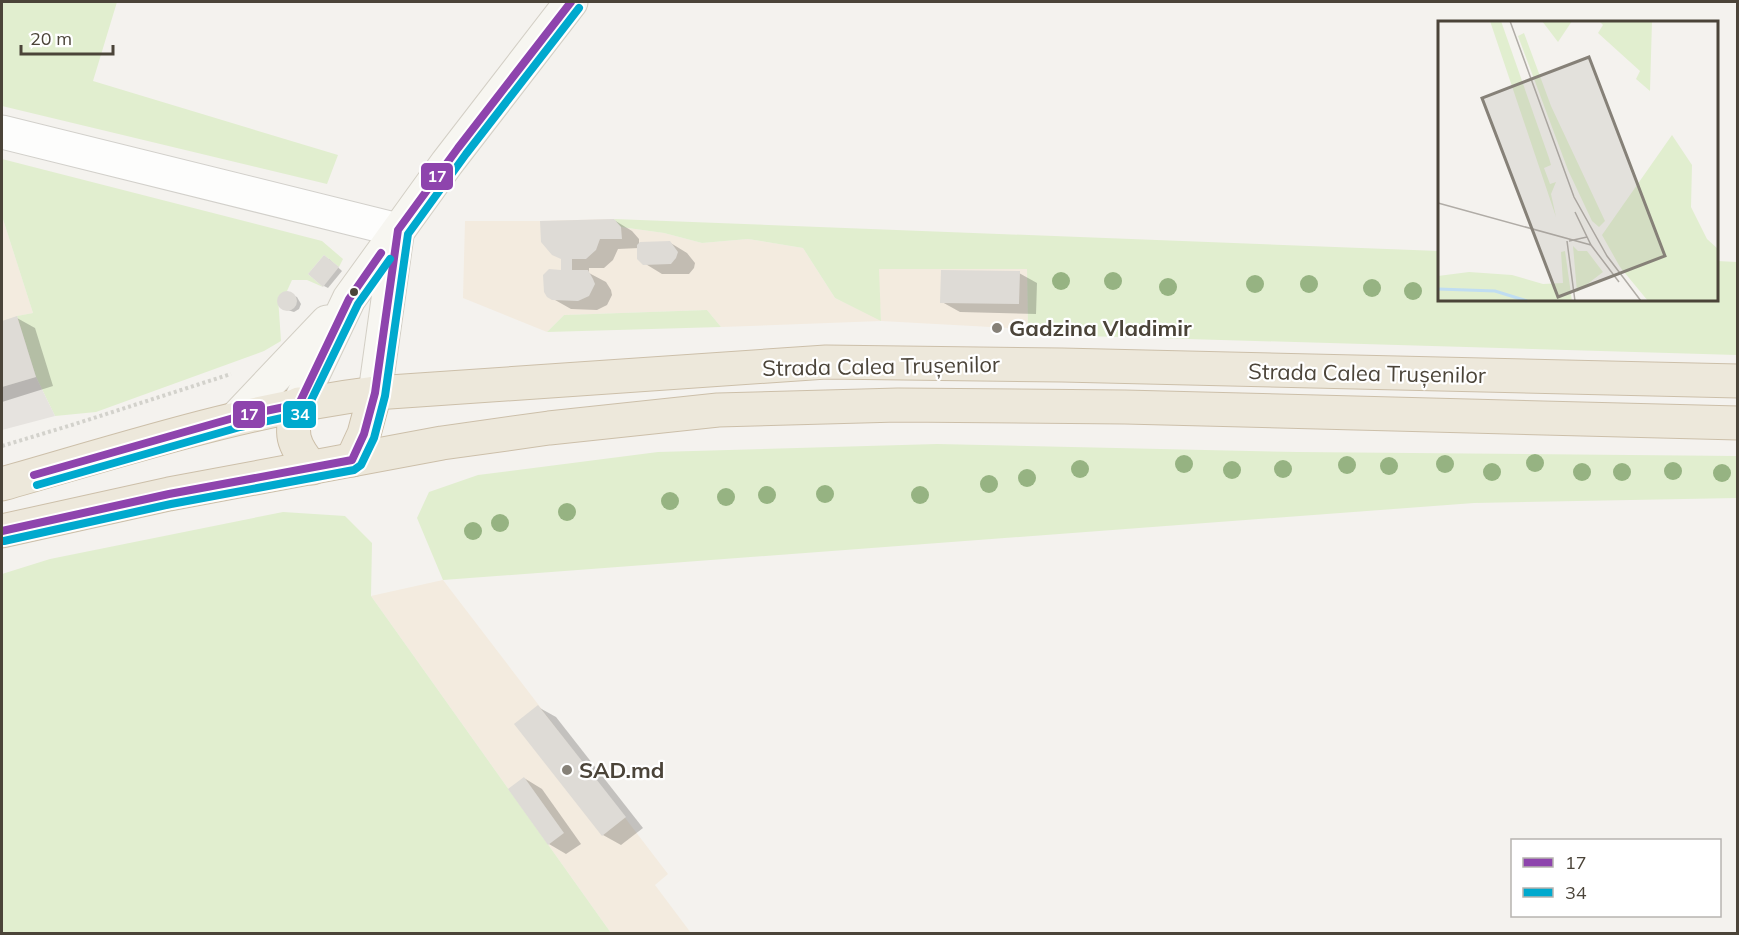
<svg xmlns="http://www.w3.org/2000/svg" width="1739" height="935" font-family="Mulish,sans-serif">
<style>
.commercial{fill:#f3ebdf}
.green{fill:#e1eecf}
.parking{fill:#e6e3df}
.shadow{fill:#0003}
.building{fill:#dedbd6}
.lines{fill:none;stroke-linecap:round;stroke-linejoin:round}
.street-casing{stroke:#d2d0cb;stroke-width:35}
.secondary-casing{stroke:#d3cfc5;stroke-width:35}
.highway-casing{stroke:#ccbfa9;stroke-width:35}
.path{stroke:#d3d2cc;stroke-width:4;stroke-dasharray:3 3;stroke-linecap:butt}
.street{stroke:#fdfdfc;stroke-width:33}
.secondary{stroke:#f7f6f1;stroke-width:33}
.highway{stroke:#ede8db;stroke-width:33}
.bus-1-casing{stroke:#fff;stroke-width:12}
.bus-2-casing{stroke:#fff;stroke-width:12}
.bus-1{stroke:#8e44ad;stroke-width:8}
.bus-2{stroke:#00a9ce;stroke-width:8}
.tree{fill:#96b382}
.bus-dot{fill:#4b4439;stroke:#fff;stroke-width:2}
.poi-dot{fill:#868178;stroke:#fff;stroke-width:2}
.labels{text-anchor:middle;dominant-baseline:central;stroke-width:4.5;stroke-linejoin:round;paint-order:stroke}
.poi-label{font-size:22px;font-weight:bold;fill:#4b4439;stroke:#fff;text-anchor:start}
.street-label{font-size:22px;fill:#4b4439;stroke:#fff}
.inset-river{fill:none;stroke:#c0ddf1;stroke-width:3}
.inset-road{fill:none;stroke:#b0aca6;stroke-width:1.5}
.view{fill:#868178;fill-opacity:0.15;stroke:#868178;stroke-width:3}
.inset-edge{fill:none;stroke:#4b4439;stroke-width:3}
.line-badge{stroke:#fff;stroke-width:2}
.badge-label{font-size:16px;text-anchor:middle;font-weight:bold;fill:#fff}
</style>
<rect width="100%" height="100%" fill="#f4f2ee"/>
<g class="commercial">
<path d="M2,216L33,313L18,316L36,377L2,387Z"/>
<path d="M614,219L621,227L664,233L702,243L748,239L803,248L835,298L881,320L878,269H1027L1028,329L881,321L721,327L707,310L564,315L547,332L463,298L465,221H540Z"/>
<path d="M443,580L668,874L655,885L691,933H611L371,596Z"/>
</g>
<g class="green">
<path d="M2,2H117L93,81L338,155L327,184L2,106Z"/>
<path d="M2,159L322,241L343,259L339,267L324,255L308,274L323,287L307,280H292L287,291L278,297L281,341L264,351L96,412L55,416L36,377L17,316L33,313L2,216Z"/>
<path d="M614,219L1439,251V300H1716L1717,261L1737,262V355L1086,336L1028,329L1027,269H879L881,321L835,298L803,248L748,239L702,243L664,233L621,227Z"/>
<path d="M707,310L721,327L547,332L564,315Z"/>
<path d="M937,444L1297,452L1737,456V498L1474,503L443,580L417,518L429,492L478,475L658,452Z"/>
<path d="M283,512L345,516L372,543L371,596L611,933L2,934V574L50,559Z"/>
</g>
<path class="parking" d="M36,377L55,416L2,430V387Z"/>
<g class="shadow">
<path d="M614,220L632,231L639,239V243L669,242L687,253L695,263L694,268L689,274H662L644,263L639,248L618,249L613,260L604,268H589V273L606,282L611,290L612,295L607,305L597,310L571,309L548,296L562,271L563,260Z"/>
<path d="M329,259L342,271L328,288L324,286Z"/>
<path d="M1019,273L1037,283L1036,314L960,312L942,302Z"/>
<path d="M287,293L297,297L301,304L299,309L294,312L284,309L279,302L282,295Z"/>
<path d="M17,318L35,328L53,386L2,402V323Z"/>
<path d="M538,707L556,717L643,828L621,845L603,835Z"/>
<path d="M524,778L542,789L581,844L566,854L549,844Z"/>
</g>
<g class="building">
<path d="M614,219L621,227L622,239H600L596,250L586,259H572V270H588L593,279L595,284L589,296L578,301L552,300L547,297L544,292L543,275L549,269L561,270V259L552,255L541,242L540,221Z"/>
<path d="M670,241L678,252L676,258L671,264L643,265L637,259V245L640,242Z"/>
<path d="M324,255L339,267L323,287L308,274Z"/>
<path d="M941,270L1020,271L1019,304L940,303Z"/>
<circle cx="287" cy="301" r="10"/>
<path d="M17,316L36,377L2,387V321Z"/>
<path d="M538,705L626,817L602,836L514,724Z"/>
<path d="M524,777L564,833L548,845L508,789Z"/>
</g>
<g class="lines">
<g class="street-casing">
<path id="street" d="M2,132L398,230"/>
</g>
<g class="secondary-casing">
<g id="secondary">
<path d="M375,393L397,235"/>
<path d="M299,404L349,299L447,163L571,2"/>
<path d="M237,417L327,322"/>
</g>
</g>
<g class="highway-casing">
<g id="highway">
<path d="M299,404C289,433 292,444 312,468"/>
<path d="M352,460L364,434L375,393"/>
<path d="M2,484C125,449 247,409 375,393L826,362L1062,365L1738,381"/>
<path d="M2,531L169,494L442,443L549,428L718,410L898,405L1125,407L1738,423"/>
</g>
</g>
<path class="path" d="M2,446L75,424L231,374"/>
<use href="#street" class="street"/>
<use href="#secondary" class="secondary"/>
<use href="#highway" class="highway"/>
<g class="bus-1-casing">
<g id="bus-1">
<path d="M34,475L237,417L299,404L349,299L381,253"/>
<path d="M2,531L169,494L352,460L364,434L375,393L398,230L458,148L571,2"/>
</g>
</g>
<g class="bus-2-casing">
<g id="bus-2">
<path d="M37,485L240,427L305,413L358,304L390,259"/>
<path d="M4,541L171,504L354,470L361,465L374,438L385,396L408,234L466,154L579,8"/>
</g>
</g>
<use href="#bus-1" class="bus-1"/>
<use href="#bus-2" class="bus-2"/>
</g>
<g class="tree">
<circle cx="1061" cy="281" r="9"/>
<circle cx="1113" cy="281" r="9"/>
<circle cx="1255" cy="284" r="9"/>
<circle cx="1309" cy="284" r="9"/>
<circle cx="1168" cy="287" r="9"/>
<circle cx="1372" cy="288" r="9"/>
<circle cx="1413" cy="291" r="9"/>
<circle cx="1535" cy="463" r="9"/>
<circle cx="1184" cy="464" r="9"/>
<circle cx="1445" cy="464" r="9"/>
<circle cx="1347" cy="465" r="9"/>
<circle cx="1389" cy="466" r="9"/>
<circle cx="1080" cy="469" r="9"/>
<circle cx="1283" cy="469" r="9"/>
<circle cx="1232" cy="470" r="9"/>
<circle cx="1673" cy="471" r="9"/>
<circle cx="1492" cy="472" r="9"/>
<circle cx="1582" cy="472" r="9"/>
<circle cx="1622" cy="472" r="9"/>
<circle cx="1722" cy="473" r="9"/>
<circle cx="1027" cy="478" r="9"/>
<circle cx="989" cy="484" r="9"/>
<circle cx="825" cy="494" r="9"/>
<circle cx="767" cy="495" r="9"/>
<circle cx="920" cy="495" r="9"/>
<circle cx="726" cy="497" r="9"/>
<circle cx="670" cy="501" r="9"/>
<circle cx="567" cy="512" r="9"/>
<circle cx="500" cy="523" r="9"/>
<circle cx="473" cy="531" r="9"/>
</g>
<circle class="bus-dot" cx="354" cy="292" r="5"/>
<g class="poi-dot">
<circle cx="997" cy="328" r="6"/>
<circle cx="567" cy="770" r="6"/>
</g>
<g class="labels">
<g class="poi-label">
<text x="1009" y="328">Gadzina Vladimir</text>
<text x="579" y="770">SAD.md</text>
</g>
<g class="street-label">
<text transform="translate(881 366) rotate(-1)">Strada Calea Trușenilor</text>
<text transform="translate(1367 373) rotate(1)">Strada Calea Trușenilor</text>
</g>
</g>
<g transform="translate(1438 21)">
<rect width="280" height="280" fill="#f4f2ee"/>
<path d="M52,0H63L111,137L113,144L106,147L112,163L118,161L113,173L118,196ZM104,0H134L120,21ZM161,0H214L212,70L198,58L202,50L160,12L165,4ZM86,12L113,85L167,200L161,206L154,200L130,149L80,15ZM234,114L254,144L253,186L269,218L280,228V280H210L182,246L164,214ZM135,225L140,230H149L165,251L139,271ZM127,230L134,280H0V255L31,251L74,254L105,263L125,262L123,231Z" fill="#e1eecf"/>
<path class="inset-river" d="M0,268L57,270L89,280"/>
<path class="inset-road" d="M72,0L136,176L169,235L203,280M0,182L153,224M137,191L153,224L181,261M129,220L137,280M131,220L149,216"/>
<path class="view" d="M151,36L227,235L120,276L44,77Z"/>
<rect width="280" height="280" class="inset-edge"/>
</g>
<g class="line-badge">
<rect x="420" y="162" width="34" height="29" rx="6" fill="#8e44ad"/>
<rect x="282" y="400" width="35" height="29" rx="6" fill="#00a9ce"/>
<rect x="232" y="400" width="34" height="29" rx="6" fill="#8e44ad"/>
</g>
<g class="badge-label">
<text x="437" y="182">17</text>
<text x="300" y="420">34</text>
<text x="249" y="420">17</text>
</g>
<rect width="1739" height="935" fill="none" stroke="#4b4439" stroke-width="6"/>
<rect x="1511" y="839" width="210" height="78" fill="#ffffff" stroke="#b7b4b0" stroke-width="1.5"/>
<rect x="1523" y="858" width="30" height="9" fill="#8e44ad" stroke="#b7b4b0" stroke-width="1.5"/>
<text x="1565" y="869" font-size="18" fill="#4b4439">17</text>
<rect x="1523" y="888" width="30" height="9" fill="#00a9ce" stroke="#b7b4b0" stroke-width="1.5"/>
<text x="1565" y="899" font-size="18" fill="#4b4439">34</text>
<path d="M21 45v9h92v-9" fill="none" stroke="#4b4439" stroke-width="3"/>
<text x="30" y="45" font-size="18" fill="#4b4439" stroke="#ffffff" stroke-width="4.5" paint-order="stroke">20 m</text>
</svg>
